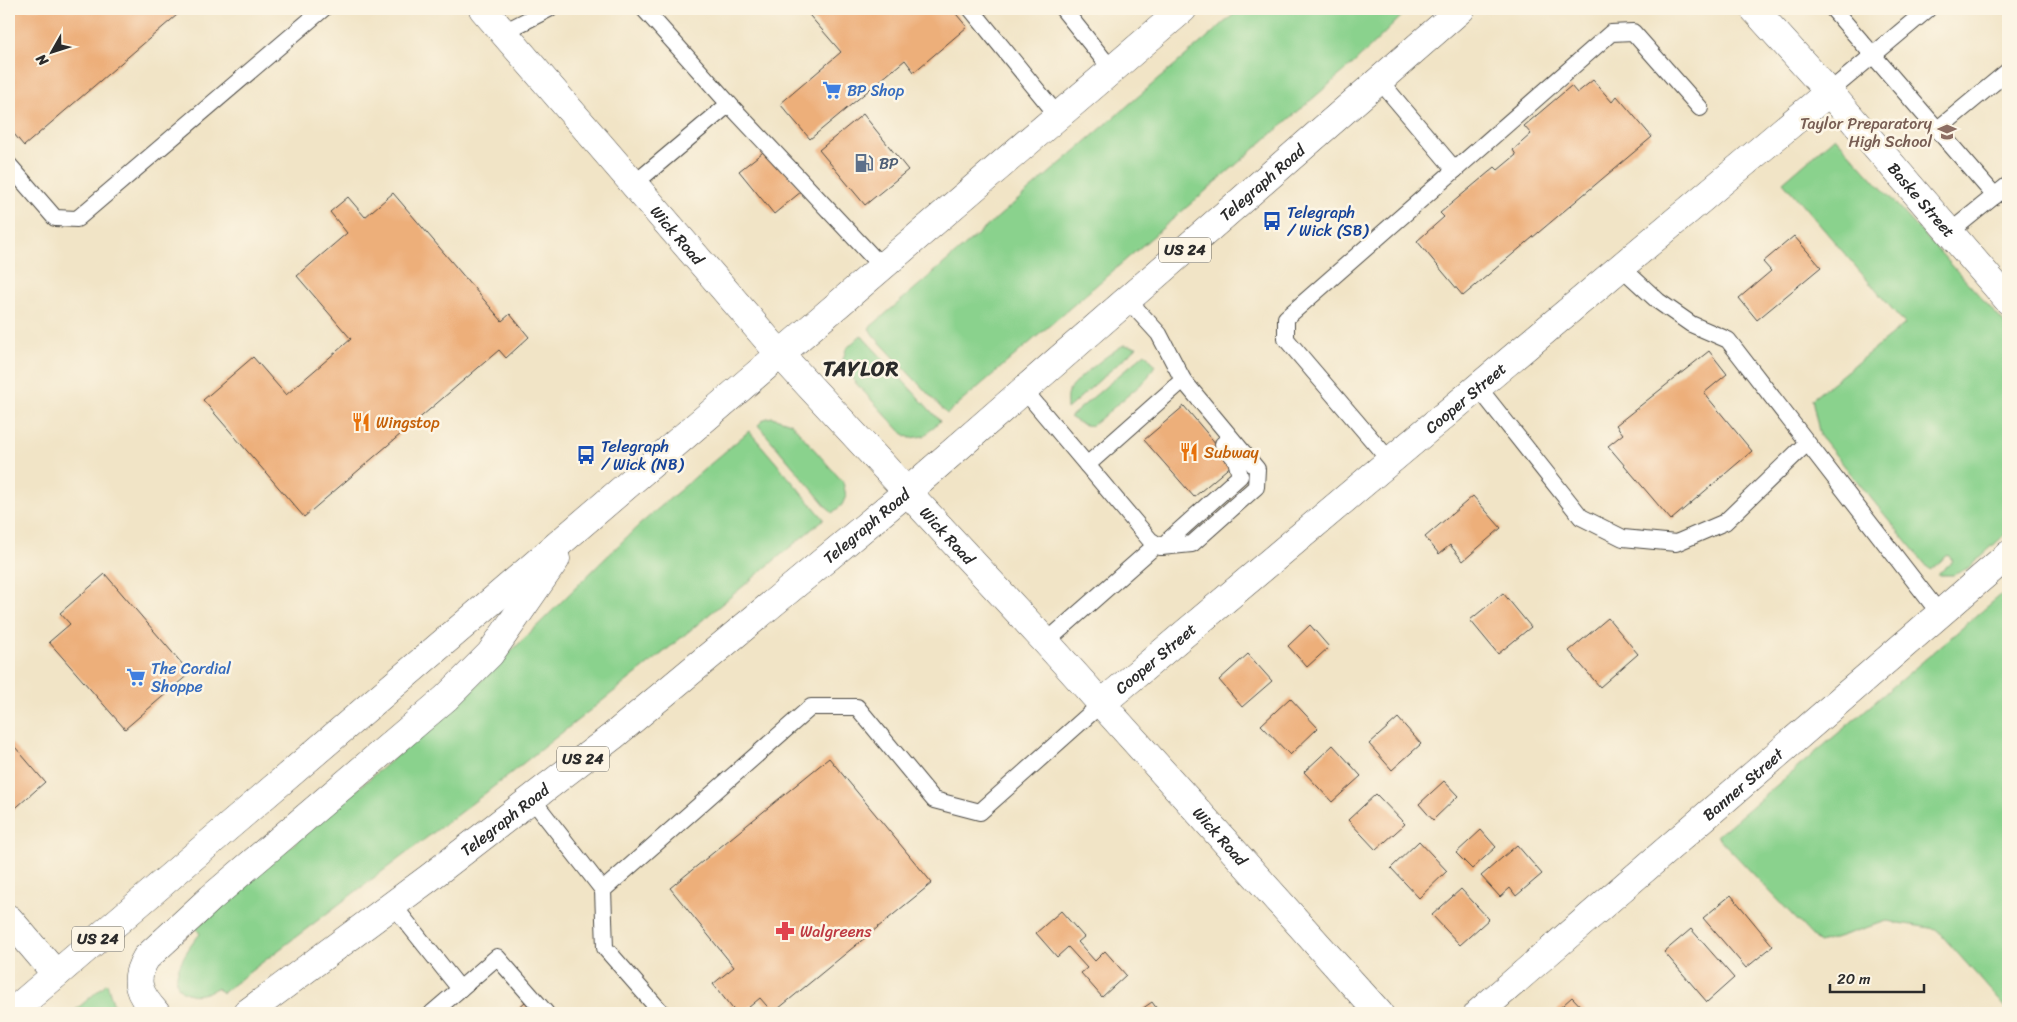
<svg xmlns="http://www.w3.org/2000/svg" width="2017" height="1022" font-family="Sriracha,sans-serif">
<style>
.green{fill:#8ad28d;stroke:#5a7e5c}
.building{fill:#edaf7a}
.lines{fill:none;stroke-linecap:round;stroke-linejoin:round}
.lane-casing{stroke:#494742;stroke-width:18}
.street-casing{stroke:#494742;stroke-width:29}
.secondary-casing{stroke:#494742;stroke-width:29}
.primary-casing{stroke:#494742;stroke-width:29}
.lane{stroke:#fff;stroke-width:16}
.street{stroke:#fff;stroke-width:28}
.secondary{stroke:#fff;stroke-width:28}
.primary{stroke:#fff;stroke-width:28}
.labels{text-anchor:middle;dominant-baseline:central;stroke-width:5;stroke-linejoin:round;paint-order:stroke}
.shield{fill:#fcf5e5;stroke:#6a6863;stroke-width:1}
.shield-label{font-size:15px;font-weight:bold;fill:#2b2b2b}
.shop-label{font-size:16px;fill:#366cbe;stroke:#fcf5e5;text-anchor:start}
.education-label{font-size:16px;fill:#785e54;stroke:#fcf5e5;text-anchor:end}
.service-label{font-size:16px;fill:#4e5e75;stroke:#fcf5e5;text-anchor:start}
.street-label{font-size:16px;fill:#2b2b2b;stroke:#fcf5e5}
.transit-label{font-size:16px;fill:#164399;stroke:#fcf5e5;text-anchor:start}
.food-label{font-size:16px;fill:#c56008;stroke:#fcf5e5;text-anchor:start}
.health-label{font-size:16px;fill:#be3a42;stroke:#fcf5e5;text-anchor:start}
.district-label{font-size:21px;font-weight:bold;letter-spacing:1px;fill:#2b2b2b;stroke:#fcf5e5}
</style>
<rect width="100%" height="100%" fill="#fcf5e5"/>
<filter id="ink" filterUnits="userSpaceOnUse"><feTurbulence type="fractalNoise" baseFrequency=".02" numOctaves="2"/><feDisplacementMap in="SourceGraphic" scale="10" xChannelSelector="R" yChannelSelector="G"/><feConvolveMatrix kernelMatrix="1 2 1 2 8 2 1 2 1" color-interpolation-filters="sRGB"/></filter>
<filter id="wash" filterUnits="userSpaceOnUse"><feTurbulence type="fractalNoise" baseFrequency=".0096" numOctaves="4" result="noise"/><feDisplacementMap in="SourceGraphic" scale="20" xChannelSelector="R" yChannelSelector="G"/><feGaussianBlur stdDeviation="1.12" result="paint"/><feColorMatrix in="noise" values="0 0 0 0 0 0 0 0 0 0 0 0 0 0 0 0 0 1.4 0 .05"/><feComposite in="paint" operator="in"/></filter>
<g filter="url(#wash)">
<rect width="100%" height="100%" fill="#f1e4c6"/>
<g class="green">
<path d="M1240,9H1409L1354,63L947,414L873,335L869,328Z"/>
<path d="M1835,137L2008,327V532L1968,568L1953,575H1937L1953,561L1948,555L1930,570L1820,436L1812,399L1905,324L1783,182Z"/>
<path d="M861,335L940,421L924,436L910,438L902,433L854,381L842,363L846,349Z"/>
<path d="M1124,345L1137,347L1067,409C1067,403 1066,397 1068,392C1073,381 1112,351 1124,345Z"/>
<path d="M1145,353L1155,365L1146,380L1093,425C1084,427 1078,422 1070,417Z"/>
<path d="M772,417L791,423L843,482L846,496L842,505L832,513L758,425L764,419Z"/>
<path d="M749,431L824,519L664,652L483,795L222,993L217,988C207,993 198,997 187,993C161,985 190,945 200,934L196,928L468,694L638,526Z"/>
<path d="M2008,589V1010L1936,929L1887,921L1819,943L1717,836Z"/>
<path d="M107,983L116,1013H72Z"/>
</g>
<g id="blocks">
<g class="building">
<path d="M9,9H184L24,146L9,128Z"/>
<path d="M804,9H952L967,27L914,72L905,60L810,139L780,104L841,52Z"/>
<path d="M1593,80L1612,102L1617,96L1652,137L1463,296L1417,241L1444,217L1440,213L1495,167L1498,170L1516,155L1513,150L1531,134L1524,126L1571,86L1577,93Z"/>
<path d="M863,114L908,170L865,205L819,150Z"/>
<path d="M767,149L802,191L774,214L739,171Z"/>
<path d="M393,193L502,321L510,314L529,337L506,358L499,350L304,517L203,400L253,357L286,395L351,339L297,276L347,233L330,212L348,197L365,217Z"/>
<path d="M1794,236L1821,267L1757,320L1739,298L1771,271L1763,262Z"/>
<path d="M1709,351L1727,374L1704,393L1752,451L1671,520L1608,446L1623,434L1616,425Z"/>
<path d="M1184,406L1233,464L1194,497L1144,440Z"/>
<path d="M1473,496L1501,528L1463,561L1450,545L1439,554L1425,537Z"/>
<path d="M105,574L190,673L125,729L49,642L70,624L60,613Z"/>
<path d="M1503,593L1531,627L1498,654L1470,620Z"/>
<path d="M1608,618L1638,654L1600,687L1569,651Z"/>
<path d="M1310,625L1329,647L1307,667L1288,646Z"/>
<path d="M1248,654L1272,681L1242,707L1219,680Z"/>
<path d="M1290,698L1318,728L1290,755L1261,725Z"/>
<path d="M1398,718L1421,744L1392,770L1369,744Z"/>
<path d="M9,740L45,782L9,814Z"/>
<path d="M1333,745L1361,776L1332,802L1304,772Z"/>
<path d="M829,758L932,883L773,1013L760,998L742,1013H736L713,984L734,967L670,888Z"/>
<path d="M1444,781L1458,796L1433,820L1419,804Z"/>
<path d="M1376,794L1405,824L1376,850L1348,820Z"/>
<path d="M1481,830L1496,847L1472,869L1456,853Z"/>
<path d="M1419,841L1447,871L1419,898L1391,868Z"/>
<path d="M1517,845L1542,874L1516,896L1510,888L1500,897L1481,876Z"/>
<path d="M1461,889L1489,919L1460,945L1432,915Z"/>
<path d="M1731,895L1773,946L1746,968L1703,918Z"/>
<path d="M1061,911L1084,937L1078,942L1095,961L1105,951L1126,975L1102,997L1081,973L1087,968L1068,947L1057,957L1036,933Z"/>
<path d="M1691,929L1734,978L1707,1002L1664,952Z"/>
<path d="M1572,997L1587,1013H1554Z"/>
<path d="M525,1002L535,1013H512Z"/>
<path d="M1152,1002L1160,1013H1136Z"/>
</g>
</g>
</g>
<g filter="url(#ink)">
<use href="#blocks" fill-opacity="0" stroke="#494742" stroke-width="1"/>
<g class="lines">
<g class="lane-casing">
<g id="lane">
<path d="M644,9L729,104L881,266"/>
<path d="M971,9L1058,116"/>
<path d="M1063,9L1112,70"/>
<path d="M1833,9L1995,196"/>
<path d="M504,32L549,9"/>
<path d="M1380,81L1455,170"/>
<path d="M1829,92L1928,9"/>
<path d="M1938,129L2008,71"/>
<path d="M9,165L55,218L77,219L323,9"/>
<path d="M634,184L729,104"/>
<path d="M1950,232L2008,185"/>
<path d="M1621,267L1658,301L1691,324L1728,340L1940,614"/>
<path d="M1478,387L1581,517L1623,538L1676,543L1725,522L1807,443"/>
<path d="M1024,390L1150,540L1161,547L1192,544L1256,487L1257,469L1183,380L1159,334L1128,300"/>
<path d="M1390,461L1286,339V318L1611,33L1633,32L1700,108"/>
<path d="M1087,465L1183,380"/>
<path d="M1161,547L1240,476L1236,460L1223,444"/>
<path d="M1046,642L1156,545"/>
<path d="M532,799L603,890"/>
<path d="M393,905L460,989L432,1013"/>
<path d="M460,989L497,957L546,1013"/>
<path d="M662,1013L605,948L603,890L811,707H857L934,800L980,812L1101,704"/>
</g>
</g>
<g class="street-casing">
<g id="street">
<path id="s1" d="M1754,9L1829,92L2008,300"/>
<path id="s2" d="M1101,704L1829,92"/>
<path d="M9,919L56,974"/>
<path id="s3" d="M1478,1013L2008,555"/>
</g>
</g>
<g class="secondary-casing">
<g id="secondary">
<path id="s4" d="M483,9L779,353L1046,642L1379,1013"/>
</g>
</g>
<g class="primary-casing">
<g id="primary">
<path d="M11,1013L1183,9"/>
<path d="M156,1013C139,994 132,981 146,958L211,898L446,698L490,654L556,559"/>
<path id="s5" d="M247,1013L429,878L613,736L908,491L1461,9"/>
</g>
</g>
<use href="#lane" class="lane"/>
<use href="#street" class="street"/>
<use href="#secondary" class="secondary"/>
<use href="#primary" class="primary"/>
</g>
</g>
<defs>
<g id="supermarket-bare" transform="scale(1.5)"><path d="M-6-5.5h2.5l.6 2H6L4.5 2H-2.5L-4.4-4H-6ZM-1.5 3.2a1.3 1.3 0 1 0 .1 0ZM3 3.2a1.3 1.3 0 1 0 .1 0Z" fill="#3f7fe0" stroke="#fcf5e5" stroke-width="2.5" paint-order="stroke"/></g>
<g id="school-bare" transform="scale(1.5)"><path d="M0-5L7-2L0 1L-7-2ZM-4 1L0 2.5L4 1V4Q0 6-4 4Z" fill="#8d6e63" stroke="#fcf5e5" stroke-width="2.5" paint-order="stroke"/></g>
<g id="fuel-bare" transform="scale(1.5)"><path d="M-5.5-6h7V0h2V4h1.3V-2.5L3-4.5l.8-.8L6-3V5H2.5V1h-1V6h-7ZM-4.2-4.7v3.2H.2V-4.7Z" fill="#5c6f8a" stroke="#fcf5e5" stroke-width="2.5" paint-order="stroke"/></g>
<g id="bus-bare" transform="scale(1.5)"><path d="M-5-6H5V4H4V6H2V4H-2V6H-4V4H-5ZM-3.5-4V0h7V-4ZM-3.5 1.2v1.5H-2V1.2ZM2 1.2v1.5H3.5V1.2Z" fill="#1a4fb4" stroke="#fcf5e5" stroke-width="2.5" paint-order="stroke"/></g>
<g id="restaurant-bare" transform="scale(1.5)"><path d="M-5-6h1v4h1v-4h1v4h1v-4h1v5L-1.5 .5V6h-2V.5L-5-1ZM5-6V6H3V1.5H1.5Q1.5-4 5-6Z" fill="#e8710a" stroke="#fcf5e5" stroke-width="2.5" paint-order="stroke"/></g>
<g id="pharmacy-bare" transform="scale(1.5)"><path d="M-2-6h4v4h4v4h-4v4h-4v-4h-4v-4h4Z" fill="#e0444e" stroke="#fcf5e5" stroke-width="2.5" paint-order="stroke"/></g>
</defs>
<g fill-rule="evenodd">
<use href="#supermarket-bare" x="832" y="90"/>
<use href="#school-bare" x="1947" y="132"/>
<use href="#fuel-bare" x="864" y="163"/>
<use href="#bus-bare" x="1272" y="221"/>
<use href="#restaurant-bare" x="361" y="422"/>
<use href="#restaurant-bare" x="1189" y="452"/>
<use href="#bus-bare" x="586" y="455"/>
<use href="#supermarket-bare" x="136" y="677"/>
<use href="#pharmacy-bare" x="785" y="931"/>
</g>
<g class="labels">
<g class="shield">
<rect x="1159" y="237.5" width="52" height="25" rx="4"/>
<rect x="557" y="746.5" width="52" height="25" rx="4"/>
<rect x="72" y="926.5" width="52" height="25" rx="4"/>
</g>
<g class="shield-label">
<text x="1185" y="250">US 24</text>
<text x="583" y="759">US 24</text>
<text x="98" y="939">US 24</text>
</g>
<g class="shop-label">
<text x="847" y="90">BP Shop</text>
<text x="151" y="668">The Cordial<tspan x="151" dy="18">Shoppe</tspan></text>
</g>
<g class="education-label">
<text x="1932" y="123">Taylor Preparatory<tspan x="1932" dy="18">High School</tspan></text>
</g>
<g class="service-label">
<text x="879" y="163">BP</text>
</g>
<g class="street-label">
<text stroke="none"><textPath href="#s5" startOffset="1312">Telegraph Road</textPath></text>
<text stroke="none"><textPath href="#s1" startOffset="254">Baske Street</textPath></text>
<text stroke="none"><textPath href="#s4" startOffset="298">Wick Road</textPath></text>
<text stroke="none"><textPath href="#s2" startOffset="476">Cooper Street</textPath></text>
<text stroke="none"><textPath href="#s5" startOffset="788">Telegraph Road</textPath></text>
<text stroke="none"><textPath href="#s4" startOffset="702">Wick Road</textPath></text>
<text stroke="none"><textPath href="#s2" startOffset="71">Cooper Street</textPath></text>
<text stroke="none"><textPath href="#s3" startOffset="350">Banner Street</textPath></text>
<text stroke="none"><textPath href="#s5" startOffset="322">Telegraph Road</textPath></text>
<text stroke="none"><textPath href="#s4" startOffset="1108">Wick Road</textPath></text>
</g>
<g class="transit-label">
<text x="1287" y="212">Telegraph<tspan x="1287" dy="18">/ Wick (SB)</tspan></text>
<text x="601" y="446">Telegraph<tspan x="601" dy="18">/ Wick (NB)</tspan></text>
</g>
<g class="food-label">
<text x="376" y="422">Wingstop</text>
<text x="1204" y="452">Subway</text>
</g>
<g class="health-label">
<text x="800" y="931">Walgreens</text>
</g>
<g class="district-label">
<text x="861" y="369">TAYLOR</text>
</g>
</g>
<rect width="2017" height="1022" fill="none" stroke="#fcf5e5" stroke-width="30"/>
<g transform="translate(52 52) rotate(231)" stroke="#fcf5e5" stroke-width="4" paint-order="stroke">
<path d="M0-4L9 19L0 12L-9 19Z" fill="#2b2b2b"/>
<text y="-8" font-size="14" font-weight="bold" text-anchor="middle" fill="#2b2b2b">N</text>
</g>
<path d="M1830 984v8h94v-8" fill="none" stroke="#2b2b2b" stroke-width="2.5"/>
<text x="1837" y="984" font-size="15" fill="#2b2b2b" stroke="#fcf5e5" stroke-width="4" paint-order="stroke">20 m</text>
</svg>
